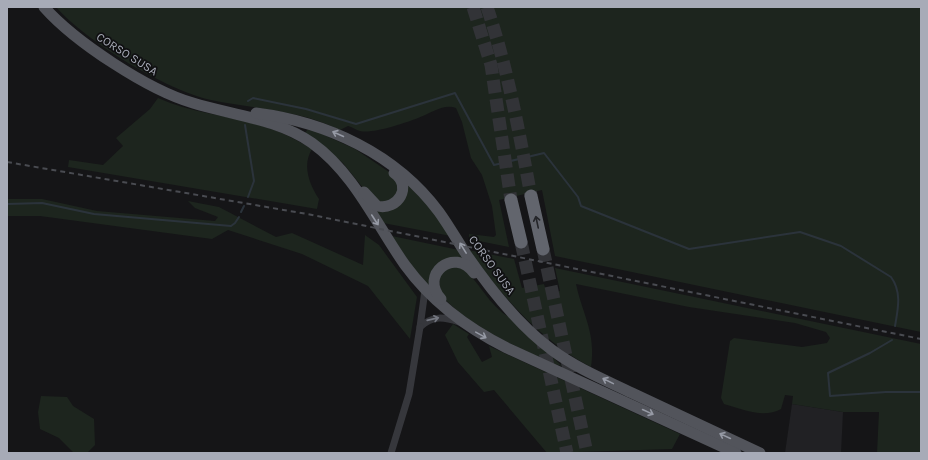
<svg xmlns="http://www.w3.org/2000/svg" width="928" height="460" font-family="Karla,sans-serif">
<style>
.built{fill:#212124}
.green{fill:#1d251e}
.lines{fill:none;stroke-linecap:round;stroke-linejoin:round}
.stream{stroke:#2b333b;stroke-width:2}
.highway-tunnel{stroke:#323337;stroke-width:13;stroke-dasharray:13 6;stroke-linecap:butt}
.street{stroke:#36373c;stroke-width:7}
.primary{stroke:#52545b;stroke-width:11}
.highway{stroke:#62656d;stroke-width:13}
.rail{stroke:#494b51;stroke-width:2;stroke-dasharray:5 4;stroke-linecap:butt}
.oneway{stroke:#969aa5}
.oneway2{stroke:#242529}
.oneway3{stroke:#747780}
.labels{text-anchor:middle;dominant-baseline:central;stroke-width:3.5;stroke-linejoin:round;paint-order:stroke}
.street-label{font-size:12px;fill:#a7abb7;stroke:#101012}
</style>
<rect width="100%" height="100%" fill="#151517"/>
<path class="built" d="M792,404L843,412L841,453H785Z"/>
<g class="green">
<path d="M56,7H921V332L555,256L542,190L499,200L509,247L469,239V234L494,237L496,235L492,206L482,175L471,158L462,122L456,108C444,103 429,114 418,118C405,123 373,134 360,131C356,130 352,127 348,126L340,130C301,110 254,109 211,100C166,90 87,42 56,7Z"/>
<path d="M158,98C194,114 229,115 265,127C282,132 297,140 312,149C302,165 309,184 319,199L317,209L68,167L69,160L103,165L123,146L116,138L150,109Z"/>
<path d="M309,128L355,149L389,172L394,175L400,191L386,205L368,194L343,163L304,134Z"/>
<path d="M404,180L432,209L451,236L383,223L372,206L388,211Z"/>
<path d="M7,199H42L97,211L215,221L218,217L195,208L188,201L219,207L276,237L292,233L363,265L365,235L379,245L417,297L410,339L368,286L302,254L228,230L212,239L40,216H7Z"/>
<path d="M392,236L459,250L468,263L449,260L432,290L413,268Z"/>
<path d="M468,250L514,259L522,288L544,284L547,294L560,291L555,268L921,344V453H877L879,412H843L792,404L793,396L785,395L781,409C763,419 743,409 724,404L721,398L730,341L734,338L802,347L827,343L830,338L826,332L795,323L689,307L576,284C583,316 596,332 591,367C540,340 502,296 468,250Z"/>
<path d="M460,266C480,281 489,307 511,318L562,366L554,364C515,346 468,326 439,293L440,273L446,268Z"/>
<path d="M453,324L469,334L467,337L482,362L492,357L489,346L680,434L672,449L547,453L494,390L484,392L458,362L445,335Z"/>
<path d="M41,396L67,397L73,406L94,419L95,445L87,453H74L59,438L40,429L38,412Z"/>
</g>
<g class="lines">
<g class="stream">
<path d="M248,101L253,98L306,109L356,124L455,93L494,165L544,153L578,197L581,206L689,249L800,232L841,246L891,277C902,292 898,309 895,326"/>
<path d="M245,125L254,181L248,197"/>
<path d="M7,204L42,203L94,214L231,226L235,223L239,217"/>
<path d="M241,212L244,206"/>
<path d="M892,340L870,353L828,373L830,396L886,392H921"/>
</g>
<g class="highway-tunnel">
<path d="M473,7L491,65L511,200"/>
<path d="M487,7C508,69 519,132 531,196"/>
<path d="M521,242L567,453"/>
<path d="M543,249L587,453"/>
</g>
<g class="street">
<path d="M425,290L420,327C433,315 444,317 459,322"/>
<path d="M391,453L409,394L420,327"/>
</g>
<g class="primary">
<path d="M44,7C75,42 148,90 193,103C232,115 278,119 312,143C354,173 376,224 405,265C432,302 467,328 507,348L736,453"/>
<path d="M256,113C327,122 396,154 439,212C449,226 457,240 466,254C490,289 518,325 552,350C576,368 605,380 632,393C675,413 717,433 760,453"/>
<path d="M364,192L377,206C398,211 413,186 394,173"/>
<path d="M441,299C419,275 454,246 474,273"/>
</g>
<g class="highway">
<path d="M531,196L543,249"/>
<path d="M511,200L521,242"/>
</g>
<path class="rail" d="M7,162L307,214L921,339"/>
</g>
<defs><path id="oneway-shaft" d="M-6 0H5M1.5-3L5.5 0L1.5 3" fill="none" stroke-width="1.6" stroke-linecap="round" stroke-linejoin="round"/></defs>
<g class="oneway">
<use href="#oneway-shaft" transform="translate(338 134) rotate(-156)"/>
<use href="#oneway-shaft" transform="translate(375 220) rotate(57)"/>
<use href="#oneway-shaft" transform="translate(463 248) rotate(-122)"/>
<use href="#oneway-shaft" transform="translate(481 335) rotate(29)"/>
<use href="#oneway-shaft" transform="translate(608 381) rotate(-154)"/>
<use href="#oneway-shaft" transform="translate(648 412) rotate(25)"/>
<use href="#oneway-shaft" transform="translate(725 436) rotate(-155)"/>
</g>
<use class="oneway2" href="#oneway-shaft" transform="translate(537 222) rotate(-102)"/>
<use class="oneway3" href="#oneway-shaft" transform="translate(433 319) rotate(-13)"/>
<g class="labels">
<g class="street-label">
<text transform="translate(127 54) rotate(32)">CORSO SUSA</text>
<text transform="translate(492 265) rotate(54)">CORSO SUSA</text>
</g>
</g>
<rect width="928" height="460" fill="none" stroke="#a7abb7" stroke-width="16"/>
</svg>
